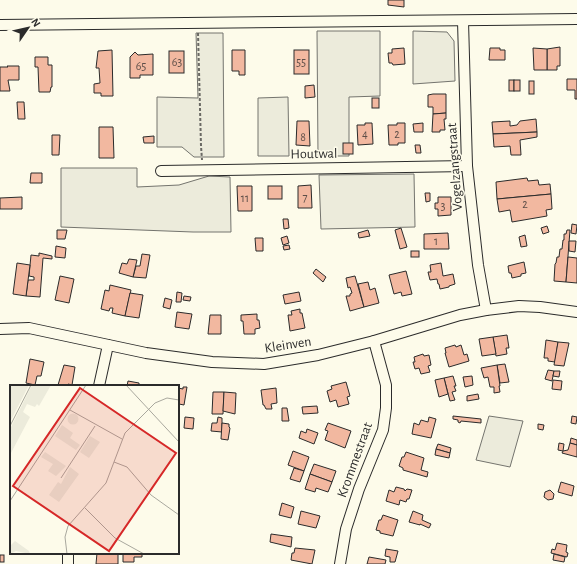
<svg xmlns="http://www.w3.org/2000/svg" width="577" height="564" font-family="'Alegreya Sans',sans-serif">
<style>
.green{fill:#ecebdb;stroke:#74746e}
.building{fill:#f2b8a0;stroke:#2b2b2b}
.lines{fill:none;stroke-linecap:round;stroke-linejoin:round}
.minor-casing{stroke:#2b2b2b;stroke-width:12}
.path{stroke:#6a6964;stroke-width:2;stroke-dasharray:3 2;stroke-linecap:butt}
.minor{stroke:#fdfbea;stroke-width:10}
.labels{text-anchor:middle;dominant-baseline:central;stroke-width:3;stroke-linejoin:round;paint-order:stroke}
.number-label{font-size:12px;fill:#5d4e48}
.street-label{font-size:14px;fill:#2b2b2b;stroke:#fdfbea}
.inset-road{fill:none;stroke:#a9a89e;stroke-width:1}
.view{fill:#d62828;fill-opacity:0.15;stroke:#d62828;stroke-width:2}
.inset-edge{fill:none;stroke:#2b2b2b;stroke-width:2}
</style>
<rect width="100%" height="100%" fill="#fdfbea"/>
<g class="green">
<path d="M317,31H380V96L349,97V156H318Z"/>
<path d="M413,31L447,32L454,41L455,81L413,84Z"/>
<path d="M196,33H223L224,157H194L182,147H157V97L198,98Z"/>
<path d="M288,97L289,156H258V98Z"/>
<path d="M61,168H137V187L179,185L209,176L230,177L231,232H193L61,227Z"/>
<path d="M414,174L415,227L321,229L319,175Z"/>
<path d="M489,416L523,421L510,467L476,460Z"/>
</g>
<g class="building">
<path d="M388,0H404V7L388,5Z"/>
<path d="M560,47V66H557V70H547V49Z"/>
<path d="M404,48L405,64L393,65L392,63H389L388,53H392V49Z"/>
<path d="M490,48H500V50H505V60H489Z"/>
<path d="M533,48L547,49V70H534Z"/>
<path d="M112,50L113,96H101V93H94V84L100,83L99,68H96L98,51Z"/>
<path d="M232,50H245V75H239V71H232Z"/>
<rect x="294" y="50" width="15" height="24"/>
<rect x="169" y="51" width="15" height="22"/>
<path d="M135,52L138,55L153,54V75H140V78H130V57Z"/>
<path d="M35,57H48V65H52V87H51L50,92H39L38,67H35Z"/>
<path d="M7,66H19V80H8L10,91H0V67H8Z"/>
<path d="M567,79H577V99H575V90H567Z"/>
<rect x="509" y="80" width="5" height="11"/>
<rect x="514" y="80" width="6" height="11"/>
<rect x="529" y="81" width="5" height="13"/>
<path d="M314,85L315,97L305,98V86Z"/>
<path d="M433,94H446V113L433,114V107H428V95Z"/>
<rect x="372" y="98" width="7" height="10"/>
<path d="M17,102H24L25,119H18Z"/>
<path d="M446,113V119H444L445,130H440V132H432L433,114Z"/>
<path d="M536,119L537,132L493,134L492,122L510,121V126L517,125L520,121Z"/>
<path d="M297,121H309L310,146L296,145Z"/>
<path d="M365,123H372L373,144L358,145L357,125H365Z"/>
<path d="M397,123H405V143H398V145H389L388,125H397Z"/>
<path d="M423,123V132H414L413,124Z"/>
<path d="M99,127H113L114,158H99Z"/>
<path d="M537,132V137L520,140L521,155H511L510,146L494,147L493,134Z"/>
<path d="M52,135H60L59,155H52Z"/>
<path d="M154,136V143H144L143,137Z"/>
<rect x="343" y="143" width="10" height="11"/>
<path d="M415,145H420L421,153H416Z"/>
<path d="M31,173H42V183H30Z"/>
<path d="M527,178L528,181L538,180L539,185L550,184L551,194L497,199L496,182Z"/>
<path d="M311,185L312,208H298V186Z"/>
<path d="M237,186H252V211H238Z"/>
<rect x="268" y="186" width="14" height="13"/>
<path d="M425,193H430V201L426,202Z"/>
<path d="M551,194L552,209L546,210L547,216L512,222L510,210L499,212L497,199Z"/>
<path d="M22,197V209H0V198Z"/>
<path d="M438,197H451V215L438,216V209H435V203H438Z"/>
<path d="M283,219H288L289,228L284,229Z"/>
<path d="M572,224L577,225L576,234L571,233Z"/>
<path d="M547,226L549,232L543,234L541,228Z"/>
<path d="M401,228L407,247L400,249L395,230Z"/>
<path d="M57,230H67L65,239H57Z"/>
<path d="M368,230L370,236L359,238L358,233Z"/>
<path d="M567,230H570L566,282L554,281L555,264L556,263L557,257H559L560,249H562L563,240H564V234H566Z"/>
<path d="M448,233L449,249H424V234Z"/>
<path d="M525,235L527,246L521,247L519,237Z"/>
<path d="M287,236L289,243L283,245L281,238Z"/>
<path d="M255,238H263V251H256Z"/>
<path d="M569,241H576L575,252L569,251Z"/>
<path d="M289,245L290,249L284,250L283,246Z"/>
<path d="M56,246L66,248L65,258L55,257Z"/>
<rect x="411" y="251" width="8" height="6"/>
<path d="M39,253L52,256V259L43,258L40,297L26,296L28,280H34V277L29,276L31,255L39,256Z"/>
<path d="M142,254L150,255L146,278L133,277L136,266H140Z"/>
<path d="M568,257L577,258V283L566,282Z"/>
<path d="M129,259L137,260L133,277L119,273L122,263L127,264Z"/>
<path d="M524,262L526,273L521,274V276L512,278L511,273H509L508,266Z"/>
<path d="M17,263L30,265L26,296L13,294Z"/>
<path d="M441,263L443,276L453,274L455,284L449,286V287L440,289L439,284H438L437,279L430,280L428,272H431L430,265Z"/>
<path d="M316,269L326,277L323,282L313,273Z"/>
<path d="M406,271L412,294L402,296L401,292L394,294L389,275Z"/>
<path d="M60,276L74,279L69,303L55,300Z"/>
<path d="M355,276L364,307L350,311L346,296H350V294L352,293L350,287L348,288L346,278Z"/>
<path d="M368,282L370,290L375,288L379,303L364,307L358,284Z"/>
<path d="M110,285L131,290L125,316L112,313L113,308H110L109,311L101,309L105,290L109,291Z"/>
<path d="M177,292L182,293L181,302H176Z"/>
<path d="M299,292L301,301L285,304L283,295Z"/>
<path d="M130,293L143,295L139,318L125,316Z"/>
<path d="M184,296L191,297L190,301L183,300Z"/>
<path d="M165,298L172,300L170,309L163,307Z"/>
<path d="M300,309V313H302L305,328L290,331L288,315H292L291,311Z"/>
<path d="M177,312L192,314L189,329L175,327Z"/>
<path d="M257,314V320H259L260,328L255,329V334H244L243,321H241V315Z"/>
<path d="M210,315H221V334H208Z"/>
<path d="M507,335L509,348H506L507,354L496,356L493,337Z"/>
<path d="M493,337L496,354L482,356L479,339Z"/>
<path d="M546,340L558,342L555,362L548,361V358H544Z"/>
<path d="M558,342L569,343L564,366L554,365Z"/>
<path d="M455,345L456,347L461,345L464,355L467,354L469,361L449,367L445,353H446L445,348Z"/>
<path d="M423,354L424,356L429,355L431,365L428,366L430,372L421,374L419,368L415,369L413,362H415L414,357Z"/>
<path d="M30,359L44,362L41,376H37L35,385L26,383Z"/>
<path d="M505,364L509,382L500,383L497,365Z"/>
<path d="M64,365L75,367L72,385L68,384L67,386L58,385Z"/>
<path d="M497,365L500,386H499L500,392L494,393V387H490L488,377L484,378L481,368Z"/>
<path d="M548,370L554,371L552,381L545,379Z"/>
<path d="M554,371H560L559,377L553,376Z"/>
<path d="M453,376L456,386H454L456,391L452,392L455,400L450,401L444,378Z"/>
<path d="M472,376L473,385L465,387L463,377Z"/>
<path d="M444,378L448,394L439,397L435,380Z"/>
<path d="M553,380L562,381L561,390L552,389Z"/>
<path d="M128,381L139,383V386H127Z"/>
<path d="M346,382L350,396L347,397L349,404L338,407L336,400L330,402L327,391L332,389L331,386Z"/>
<path d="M183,387H187L184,405L179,404L178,409V388L183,389Z"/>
<path d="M276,388L277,403L271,404L272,409H266L264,405H263L261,390Z"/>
<path d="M213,392H224L223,414H212Z"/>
<path d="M224,392L236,393L235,414L223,411Z"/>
<path d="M478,394L479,399L467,401V396Z"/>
<path d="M317,406L318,413L303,414L302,407Z"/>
<path d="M282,408H287L289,421H282Z"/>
<path d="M453,416L481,419V423L461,421L460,423L458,422V420L453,419Z"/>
<path d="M572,416L577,417L576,424L571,423Z"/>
<path d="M185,417L194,418L193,429L184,428Z"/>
<path d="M218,417L222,418V432L211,431L212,423H217Z"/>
<path d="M429,417L436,419L431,438L412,434L414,423L419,425L421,420L428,422Z"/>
<path d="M222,423L229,424V427L230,428L228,440L221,439Z"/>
<path d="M328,423L351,431L345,448L325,440L328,431L325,430Z"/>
<path d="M538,424L544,425L543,430L538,429Z"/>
<path d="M307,429L318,433L314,444L299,438L301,431L306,433Z"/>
<path d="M571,438L577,440V445L570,443Z"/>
<path d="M559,443L564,444L563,451L558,450Z"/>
<path d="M570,443L577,445V457L562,453L563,451L568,450Z"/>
<path d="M438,444L451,448L450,453L436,449Z"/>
<path d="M436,449L450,453L449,458L435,455Z"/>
<path d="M293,451L309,457L304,471L288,465Z"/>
<path d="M406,452L424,458L421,470L428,472L427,477L403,470V468L399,466L402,457H404Z"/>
<path d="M314,464L336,471L332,482L310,474Z"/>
<path d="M294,468L304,471L300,482L290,479Z"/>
<path d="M310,474L332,482L328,492L316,488L315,492L305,489Z"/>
<path d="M561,482L574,486L572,496L558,492Z"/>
<path d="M396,487L404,489L405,491L407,489L412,490L409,499H407L406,502L400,500L399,505L386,501L389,490L394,492Z"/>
<path d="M550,490L554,494L553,499L548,500L544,497L545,492Z"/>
<path d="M282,503L294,507L291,518L279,515Z"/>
<path d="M301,511L320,516L316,528L298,524Z"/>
<path d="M413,511L423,515L422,520L431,524L429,528L420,524V525L409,522Z"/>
<path d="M383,515L398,520L393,536L380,533V531L376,530L379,520H381Z"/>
<path d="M271,534L292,537L291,547L270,542Z"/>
<path d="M557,543L567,545L566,552L568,553L567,557L551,553L552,549L555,550Z"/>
<path d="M295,548L315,550L312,564L291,560L292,553H294Z"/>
<path d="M386,549L398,551L395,562H390V557L385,556Z"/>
<path d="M97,553H118V564H96Z"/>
<path d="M123,553H142V557H134V562H123Z"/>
<path d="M554,554L565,557L564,562L553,560Z"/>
<rect x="0" y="555" width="4" height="7"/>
<path d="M369,557L386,560L385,564H367Z"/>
</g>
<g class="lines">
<g class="minor-casing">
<g id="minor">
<path d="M463,21L467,166L478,265L486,310"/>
<path d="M0,25L577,19"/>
<path d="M161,171L467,166"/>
<path d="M0,329L29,328L146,353L212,362L264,364L318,355L374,341L460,315L486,310L519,306L540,307L577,312"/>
<path d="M99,386L108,345"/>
<path d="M68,564V553"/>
<path d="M340,564L346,529L359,489L383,430L386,408V385L374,341"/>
</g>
</g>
<path class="path" d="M198,33L201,146L202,160"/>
<use href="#minor" class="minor"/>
</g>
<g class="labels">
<g class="number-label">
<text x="177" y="62">63</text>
<text x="301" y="62">55</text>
<text x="141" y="66">65</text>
<text x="365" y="134">4</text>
<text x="397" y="134">2</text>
<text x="303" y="137">8</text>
<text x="305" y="197">7</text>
<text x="245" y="198">11</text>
<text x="525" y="204">2</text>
<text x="443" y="206">3</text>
<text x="436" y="241">1</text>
</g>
<g class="street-label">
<text transform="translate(314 154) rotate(-1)">Houtwal</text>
<text transform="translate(455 167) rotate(-94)">Vogelzangstraat</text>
<text transform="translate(288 345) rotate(-9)">Kleinven</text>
<text transform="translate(355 460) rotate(-70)">Krommestraat</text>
</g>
</g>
<g transform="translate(10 385)">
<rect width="169" height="169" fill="#fdfbea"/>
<path d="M0,0H19L0,37ZM22,0H41L29,21L27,19L25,22L17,19L13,27L20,32L1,68L0,44ZM57.5 34a5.5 5.5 0 1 1 11 0a5.5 5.5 0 1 1-11 0ZM52,40L63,48L60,53L70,60L66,65L45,51ZM80,51L90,57L79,73L70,67ZM35,67L56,81L46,91L38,86L43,79L31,72ZM60,82L69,89L49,117L39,110L48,97L51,99ZM5,156L19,166L20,169L6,166L0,169V161Z" fill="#ecebdb"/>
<path class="inset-road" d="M116,0L169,57M60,25L112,54M0,41L21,0M104,77L117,82L141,110L169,130M51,93L85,41M0,116L76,0M75,123L105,153L134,169M57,169L55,152L58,141L96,98L115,48L145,18L157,13L169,15"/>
<path class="view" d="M70,3L166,68L99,166L3,101Z"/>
<rect width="169" height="169" class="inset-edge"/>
</g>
<g transform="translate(28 28) rotate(56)" stroke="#fdfbea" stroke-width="3" paint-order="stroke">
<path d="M0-3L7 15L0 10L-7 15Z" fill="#2b2b2b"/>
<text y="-6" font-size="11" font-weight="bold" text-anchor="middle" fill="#2b2b2b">N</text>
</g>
</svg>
